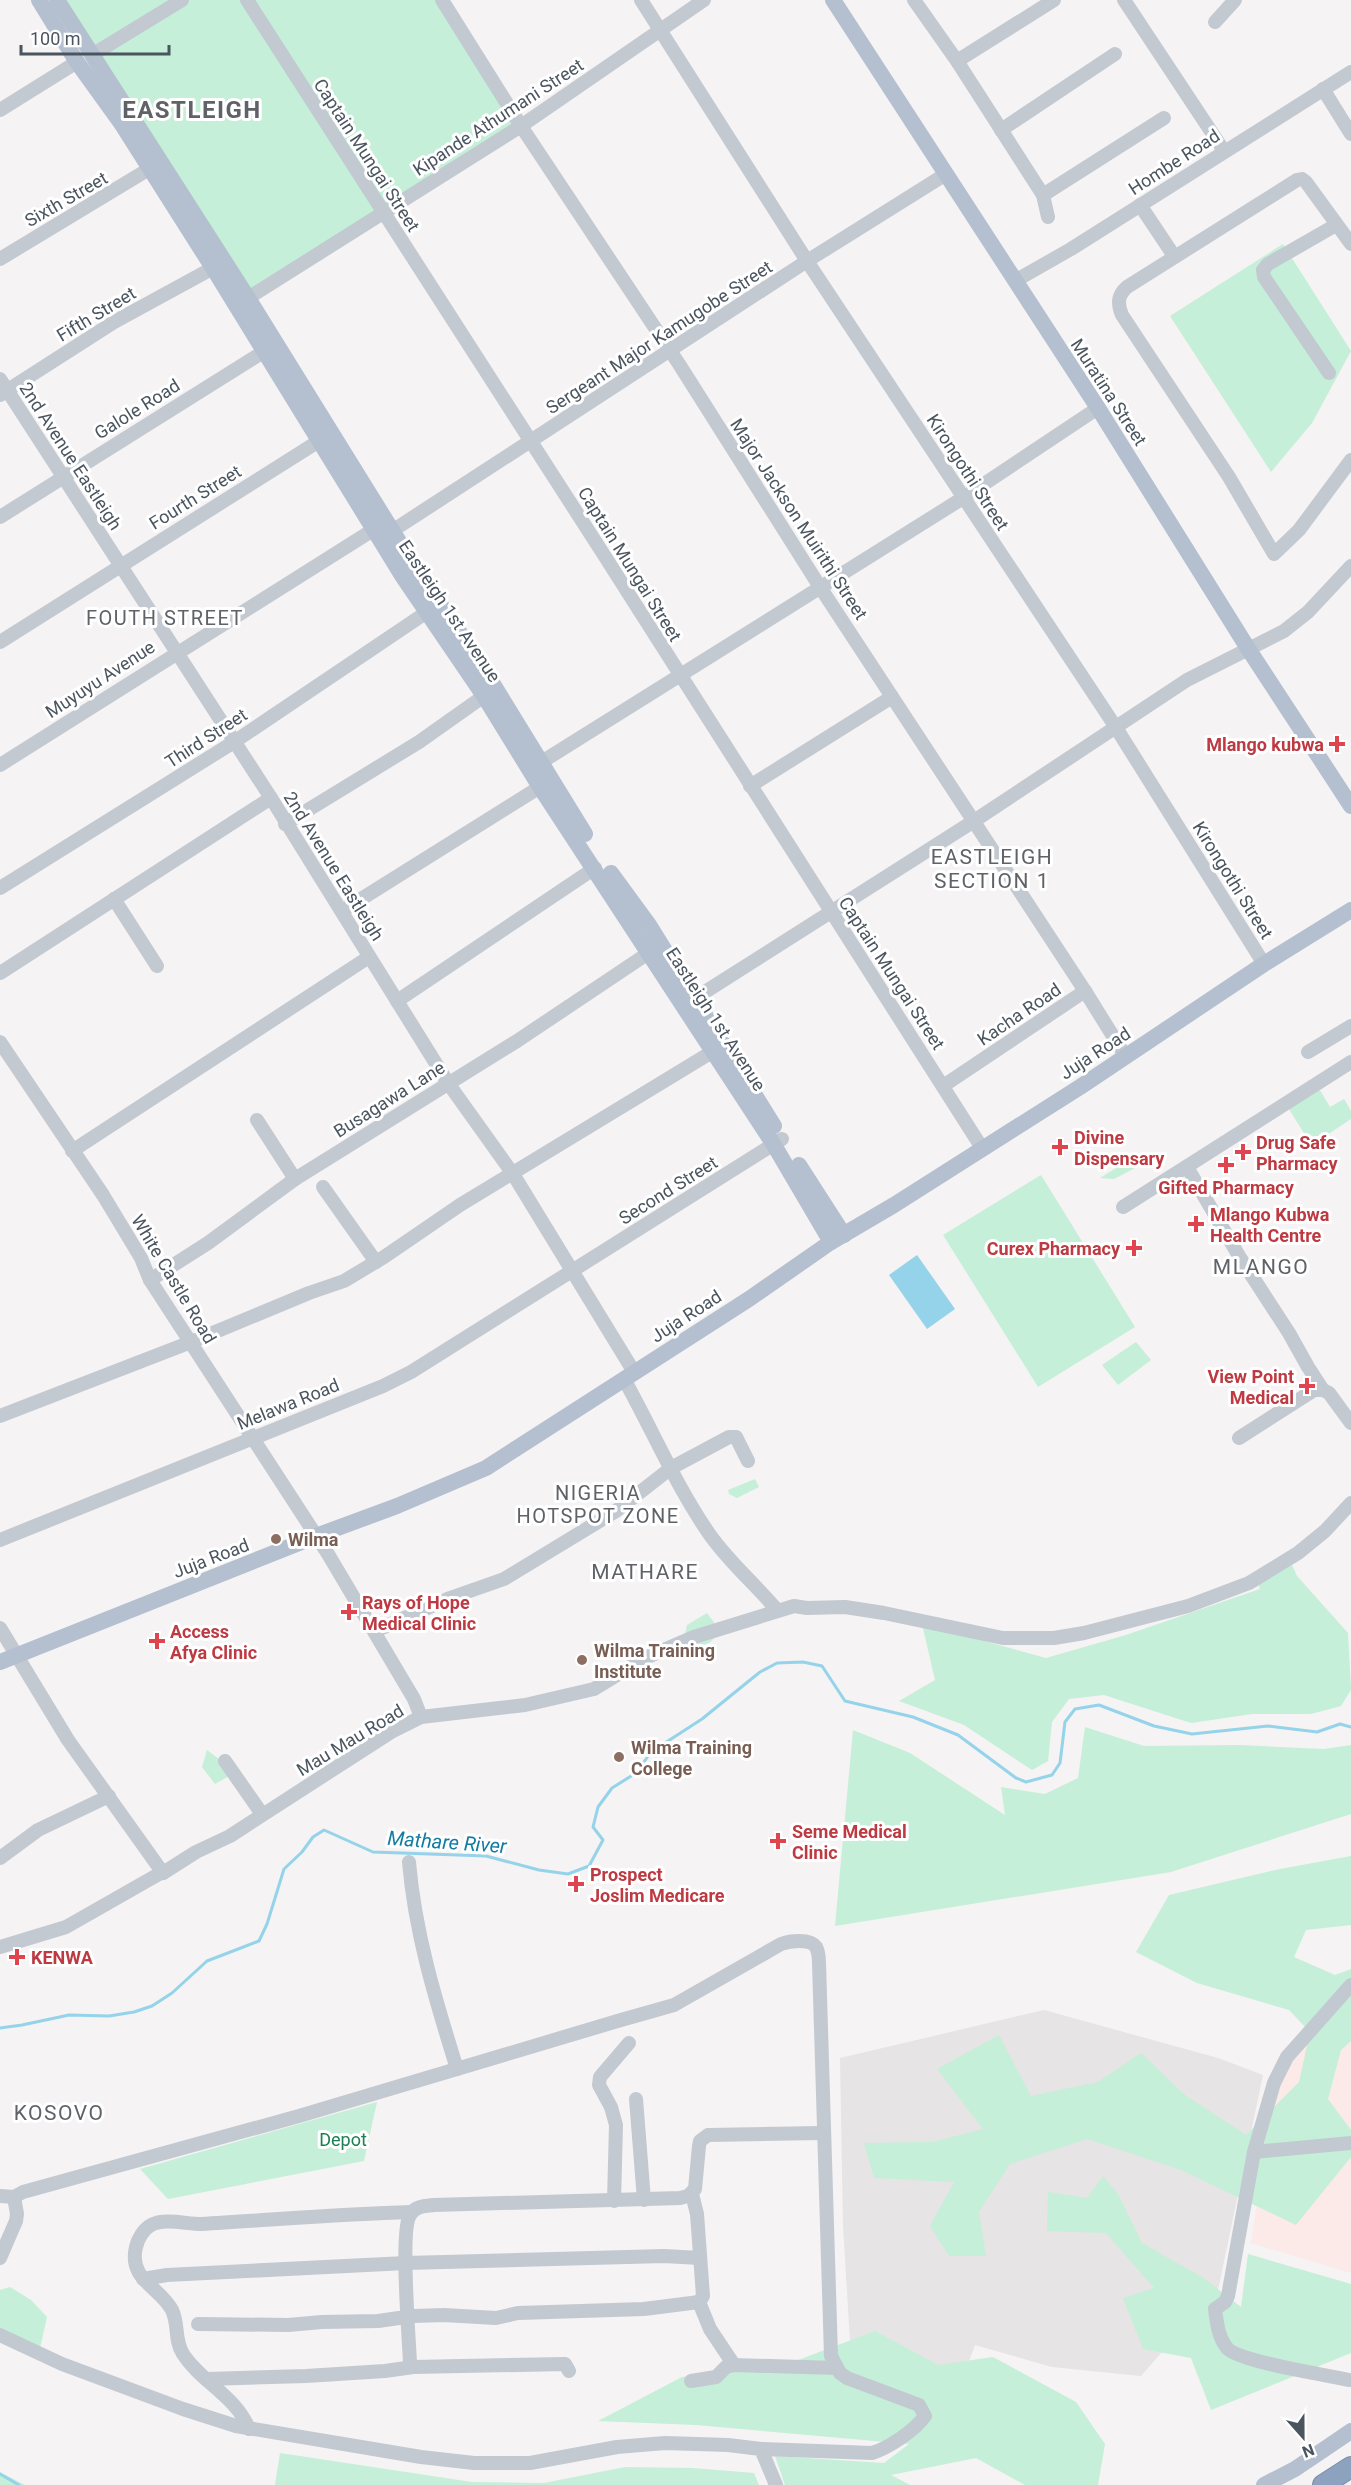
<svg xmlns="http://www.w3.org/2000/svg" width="1351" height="2485" font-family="Roboto,sans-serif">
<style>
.education{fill:#e6e4e5}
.medical{fill:#fbeae7}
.green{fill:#c5efd8}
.water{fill:#94d3e9}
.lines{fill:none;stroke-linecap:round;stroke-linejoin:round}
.stream{stroke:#94d3e9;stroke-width:3}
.highway-casing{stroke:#798daa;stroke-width:22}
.minor{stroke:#c2c9d1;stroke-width:14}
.major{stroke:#b4c0cf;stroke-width:16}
.highway{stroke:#8da2be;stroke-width:20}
.health-dot{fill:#e0444e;stroke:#fff;stroke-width:2}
.education-dot{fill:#8d6e63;stroke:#fff;stroke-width:2}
.labels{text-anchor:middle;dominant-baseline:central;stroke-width:6;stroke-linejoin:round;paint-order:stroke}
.street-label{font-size:18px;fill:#4b5560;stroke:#fff}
.health-label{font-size:18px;font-weight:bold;fill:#be3a42;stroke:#fff;text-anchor:start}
.education-label{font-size:18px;font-weight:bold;fill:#785e54;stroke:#fff;text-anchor:start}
.park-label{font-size:18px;fill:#1c8054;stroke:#fff}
.neighbourhood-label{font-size:20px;letter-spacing:1.5px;fill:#5f6267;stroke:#fff}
.water-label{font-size:20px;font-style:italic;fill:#137ca2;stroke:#fff}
.quarter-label{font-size:21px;letter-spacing:1.5px;fill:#5f6267;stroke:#fff}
.district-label{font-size:24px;font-weight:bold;letter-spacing:1.5px;fill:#5f6267;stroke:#fff}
</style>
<rect width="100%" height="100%" fill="#f5f3f3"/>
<path class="education" d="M1044,2010L1218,2058L1263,2075L1208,2338L1196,2354L1161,2353L1141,2376L1052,2367L975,2345L960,2386L851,2358L843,2226L840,2058Z"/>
<path class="medical" d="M1351,1991V2273L1251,2243L1273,2098L1289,2059Z"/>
<g class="green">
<path d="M57,0H443L521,126L248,298Z"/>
<path d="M1283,244L1351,351L1312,423L1271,472L1170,316Z"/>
<path d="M1318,1087L1330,1107L1344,1099L1351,1111V1119L1324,1137L1322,1134L1309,1141L1287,1106Z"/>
<path d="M1142,1152L1137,1167L1114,1179L1100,1178Z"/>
<path d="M1041,1175L1135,1327L1038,1387L943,1235Z"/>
<path d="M1136,1342L1151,1360L1118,1385L1102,1365Z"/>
<path d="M755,1479L759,1487L737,1498L729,1494L728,1490Z"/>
<path d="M1291,1563L1297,1576L1348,1633L1351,1690L1341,1706L1311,1714H1252L1191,1723L1104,1695L1069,1699L1052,1722L1048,1761L1032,1770L964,1725L899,1701L935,1680L922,1624L1046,1658L1126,1635L1260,1589L1258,1584Z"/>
<path d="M707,1613L721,1632L709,1643L692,1649L683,1644L687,1625Z"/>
<path d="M1085,1727L1144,1746L1239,1745L1324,1749L1351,1745V1814L1171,1872L835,1926L853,1730L910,1753L1005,1815L1001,1787L1045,1794L1078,1778Z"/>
<path d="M207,1750L219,1759L231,1775L215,1784L202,1767Z"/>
<path d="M1351,1856V1925L1306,1930L1294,1957L1335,1975L1351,1969V2041L1341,2050L1328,2099L1351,2130V2157L1296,2225L1181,2170L1087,2139L1010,2164L979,2212L986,2256H949L930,2226L954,2182L874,2178L864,2143L933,2142L983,2129L937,2069L999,2035L1031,2096L1098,2082L1141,2053L1185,2095L1246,2135L1299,2082L1310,2032L1289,2010L1197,1983L1136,1952L1169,1895L1280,1869Z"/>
<path d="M377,2102L364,2161L168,2199L140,2169Z"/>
<path d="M1103,2176L1118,2194L1142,2243L1205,2279L1241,2307L1248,2254L1351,2284V2353L1211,2410L1191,2358L1143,2349L1123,2298L1154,2288L1106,2233L1047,2231L1048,2192L1087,2198Z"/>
<path d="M10,2287L31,2300L47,2317L40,2348L0,2330V2290Z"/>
<path d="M875,2331L938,2365L993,2357L1076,2402L1105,2444L1098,2485H1025L976,2458L891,2475L910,2485H785L775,2456L884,2463L909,2444L696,2425L598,2421L682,2377L777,2368Z"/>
<path d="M280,2453L472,2482L544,2483L625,2467L693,2468L754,2473L759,2485H275Z"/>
<path d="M0,2472L25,2485H0Z"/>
</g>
<path class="water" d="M917,1255L955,1309L927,1329L889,1275Z"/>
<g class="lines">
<g class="stream">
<path d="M0,2028L22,2025L69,2015L109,2016L134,2012L152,2006L172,1993L207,1961L259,1941L267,1924L284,1869L302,1852L313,1837L324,1830L373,1852L486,1856L539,1870L568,1874L589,1866L603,1840L593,1827L598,1807L612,1788L636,1773L651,1752L702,1719L760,1672L777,1663L803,1662L822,1666L845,1701L913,1717L958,1735L1016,1778L1026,1782L1052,1775L1060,1763L1065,1722L1075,1709L1099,1705L1154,1726L1192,1734L1268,1726L1317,1732L1340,1724L1351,1727"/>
<path d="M0,2474L19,2485"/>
</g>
<g class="highway-casing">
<path id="highway" d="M1323,2485L1351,2467"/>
</g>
<g class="minor">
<path d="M247,0L604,555L982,1148"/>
<path d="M442,0L521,126L679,364L820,587L1085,991L1126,1057"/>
<path d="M641,0L807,261L1115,726L1264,964"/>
<path d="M914,0L957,61L1043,195L1048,217"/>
<path d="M1124,0L1224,151"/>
<path d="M1215,22L1235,0"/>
<path d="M92,55L182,0"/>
<path d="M957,61L1054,0"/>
<path d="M1323,89L1351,134"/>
<path d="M0,110L77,62"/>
<path d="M1001,130L1115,54"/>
<path d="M1043,195L1164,118"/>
<path d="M1140,205L1174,256"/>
<path d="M1351,244L1306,182L1302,179L1297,180L1127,287C1118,295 1117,303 1122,315L1229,477L1274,554L1299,530L1351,460"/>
<path d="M0,259L149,169"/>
<path d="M1015,281L1071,249L1351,72"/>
<path d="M248,298L521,126L704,0"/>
<path d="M1329,373L1264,277L1263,270L1268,264L1336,225"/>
<path d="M0,379L271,798L448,1083L513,1174L634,1372"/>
<path d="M0,395L114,322L213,268"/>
<path d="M0,517L263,352"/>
<path d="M392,531L807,261L946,174"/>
<path d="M0,642L319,441"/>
<path d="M540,763L963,498L1098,408"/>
<path d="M0,765L373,530"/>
<path d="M750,786L892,697"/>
<path d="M285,824L419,742L484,696"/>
<path d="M0,888L234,742L427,612"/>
<path d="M114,899L157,966"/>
<path d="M342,911L540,787"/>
<path d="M0,973L271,798"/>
<path d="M397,1001L595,868"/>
<path d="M686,1004L974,821L1187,680L1284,631L1308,612L1351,566"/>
<path d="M0,1042L103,1195L141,1258L150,1280L328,1554L414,1699L421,1717"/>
<path d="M1308,1052L1351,1026"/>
<path d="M943,1086L1085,991"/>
<path d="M257,1120L295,1179"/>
<path d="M72,1151L369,957"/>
<path d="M1187,1167L1239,1256L1289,1333L1308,1367L1323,1390L1329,1393L1351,1423"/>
<path d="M323,1187L376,1262"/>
<path d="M1123,1207L1351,1062"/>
<path d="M150,1280L208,1243L295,1179L517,1041L650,952"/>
<path d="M624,1379C653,1431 676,1486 710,1535C730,1563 755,1584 777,1610"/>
<path d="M0,1416L191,1342L309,1293L344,1281L384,1257L460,1205L712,1052"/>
<path d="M1239,1438L1314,1390H1323"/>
<path d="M0,1540L383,1386L411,1372L782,1139"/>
<path d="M0,1628L68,1740L163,1873"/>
<path d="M375,1631L450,1598L504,1579L616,1511L671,1468L729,1437H736L748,1461"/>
<path d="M225,1761L262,1814"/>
<path d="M0,1858L38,1830L109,1796"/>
<path d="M409,1862C415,1934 436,2001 457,2069"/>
<path d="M0,1947L66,1927L159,1874L163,1873L196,1852L230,1836L391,1732L421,1717L525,1705L594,1689L645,1658L694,1637L794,1606L807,1608L845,1607L884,1613L1003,1638H1054L1084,1633L1188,1606L1249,1583L1298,1553L1325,1531L1351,1503"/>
<path d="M636,2099L644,2200"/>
<path d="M1254,2152L1274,2083L1287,2057L1351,1985"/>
<path d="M0,2196L14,2197L23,2192L299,2116L621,2020L674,2005L781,1944C789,1941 810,1938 816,1947C818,1951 819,1958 819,1963L831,2356L840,2373L847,2378L919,2405L925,2416C915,2430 889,2448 872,2453L761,2449"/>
<path d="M614,2201L616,2125L611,2107L599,2085L600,2077L629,2043"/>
<path d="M0,2258L16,2221L17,2214L14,2197"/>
<path d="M143,2279L167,2275L406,2263L664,2256L700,2258"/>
<path d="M699,2302L710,2329L734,2365"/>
<path d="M198,2324L288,2325L322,2322L378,2321L413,2316L444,2315L496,2318L518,2313L644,2309L699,2302L703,2296L697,2214L692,2194"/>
<path d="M0,2335L62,2364L183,2409L236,2426L421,2457L474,2463H530L617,2447L665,2443L728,2445L761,2449L776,2485"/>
<path d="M569,2371L565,2364L413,2367L410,2363C409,2338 400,2230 410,2215C415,2206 425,2206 434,2205L680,2198L688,2196L695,2189L699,2146L700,2141L708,2135L822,2133"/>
<path d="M207,2379L306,2376L385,2371L413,2367"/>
<path d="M1349,2380C1327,2375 1239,2362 1227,2348C1218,2337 1217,2323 1215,2309L1225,2302L1228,2296L1254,2152L1351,2143"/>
<path d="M691,2381L716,2377L726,2367L734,2365L836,2368"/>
<path d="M249,2429C236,2396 201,2382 183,2354C174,2340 179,2324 172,2310C160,2287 128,2280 136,2247C138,2238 144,2229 151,2225C165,2218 186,2224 201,2224C271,2220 341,2214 411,2212"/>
</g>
<g class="major">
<path d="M39,0L77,62L121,123L213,268L403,577L484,696L540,787L774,1145L831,1242"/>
<path d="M57,0L248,298L416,569L477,658L585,834"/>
<path d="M833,0L1098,408L1249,650L1351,806"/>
<path d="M611,873L649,925L774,1126"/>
<path d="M799,1165L844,1235"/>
<path d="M0,1662L324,1533L397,1506L486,1468L749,1299L831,1242L894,1205L1080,1087L1264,964L1351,910"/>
<path d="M1264,2485L1295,2469L1351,2431"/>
</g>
<use href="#highway" class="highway"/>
</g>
<g class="health-dot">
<path d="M1334 735h6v6h6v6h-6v6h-6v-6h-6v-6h6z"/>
<path d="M1057 1138h6v6h6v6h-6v6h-6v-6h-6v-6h6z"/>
<path d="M1240 1143h6v6h6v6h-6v6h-6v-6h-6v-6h6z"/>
<path d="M1223 1156h6v6h6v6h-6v6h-6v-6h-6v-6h6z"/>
<path d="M1193 1215h6v6h6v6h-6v6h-6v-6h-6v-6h6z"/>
<path d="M1131 1239h6v6h6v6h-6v6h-6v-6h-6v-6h6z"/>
<path d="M1304 1377h6v6h6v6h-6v6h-6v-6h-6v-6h6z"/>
<path d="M346 1603h6v6h6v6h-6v6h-6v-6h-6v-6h6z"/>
<path d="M154 1632h6v6h6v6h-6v6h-6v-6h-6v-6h6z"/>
<path d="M775 1832h6v6h6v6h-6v6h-6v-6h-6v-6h6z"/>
<path d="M573 1875h6v6h6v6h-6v6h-6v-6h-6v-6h6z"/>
<path d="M14 1948h6v6h6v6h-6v6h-6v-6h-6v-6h6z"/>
</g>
<g class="education-dot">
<circle cx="276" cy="1539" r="6"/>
<circle cx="582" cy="1660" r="6"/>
<circle cx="619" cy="1757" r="6"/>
</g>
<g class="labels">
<g class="street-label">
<text transform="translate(498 117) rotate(-33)">Kipande Athumani Street</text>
<text transform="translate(367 155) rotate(57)">Captain Mungai Street</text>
<text transform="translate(1174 162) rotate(-33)">Hombe Road</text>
<text transform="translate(66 199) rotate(-30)">Sixth Street</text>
<text transform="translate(96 314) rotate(-31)">Fifth Street</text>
<text transform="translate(659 337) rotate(-33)">Sergeant Major Kamugobe Street</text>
<text transform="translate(1109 392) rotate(57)">Muratina Street</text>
<text transform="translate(137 409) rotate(-32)">Galole Road</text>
<text transform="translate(71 456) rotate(57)">2nd Avenue Eastleigh</text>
<text transform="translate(968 472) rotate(57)">Kirongothi Street</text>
<text transform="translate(195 497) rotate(-32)">Fourth Street</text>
<text transform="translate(799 519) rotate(57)">Major Jackson Muirithi Street</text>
<text transform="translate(630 564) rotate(58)">Captain Mungai Street</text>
<text transform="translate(450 611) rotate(56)">Eastleigh 1st Avenue</text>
<text transform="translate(100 679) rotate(-33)">Muyuyu Avenue</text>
<text transform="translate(206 738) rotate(-33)">Third Street</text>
<text transform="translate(334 866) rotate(58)">2nd Avenue Eastleigh</text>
<text transform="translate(1233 880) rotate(58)">Kirongothi Street</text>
<text transform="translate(892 973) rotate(57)">Captain Mungai Street</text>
<text transform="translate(1019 1014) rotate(-34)">Kacha Road</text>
<text transform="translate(716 1019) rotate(57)">Eastleigh 1st Avenue</text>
<text transform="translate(1095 1053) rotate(-33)">Juja Road</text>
<text transform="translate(389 1099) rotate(-32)">Busagawa Lane</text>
<text transform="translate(668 1190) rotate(-32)">Second Street</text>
<text transform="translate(174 1279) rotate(59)">White Castle Road</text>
<text transform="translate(686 1316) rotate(-33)">Juja Road</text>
<text transform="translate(288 1404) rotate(-22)">Melawa Road</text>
<text transform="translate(211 1558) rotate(-21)">Juja Road</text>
<text transform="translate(350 1740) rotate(-31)">Mau Mau Road</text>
</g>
<g class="health-label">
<text x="1324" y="744" text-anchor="end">Mlango kubwa</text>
<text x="1074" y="1137">Divine<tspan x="1074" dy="21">Dispensary</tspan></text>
<text x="1256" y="1142">Drug Safe<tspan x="1256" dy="21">Pharmacy</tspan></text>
<text x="1226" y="1187" text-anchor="middle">Gifted Pharmacy</text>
<text x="1210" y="1214">Mlango Kubwa<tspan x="1210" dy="21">Health Centre</tspan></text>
<text x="1120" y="1248" text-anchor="end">Curex Pharmacy</text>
<text x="1294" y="1376" text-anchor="end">View Point<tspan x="1294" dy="21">Medical</tspan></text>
<text x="362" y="1602">Rays of Hope<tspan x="362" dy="21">Medical Clinic</tspan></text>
<text x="170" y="1631">Access<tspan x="170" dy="21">Afya Clinic</tspan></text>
<text x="792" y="1831">Seme Medical<tspan x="792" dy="21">Clinic</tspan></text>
<text x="590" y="1874">Prospect<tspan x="590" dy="21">Joslim Medicare</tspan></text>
<text x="31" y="1957">KENWA</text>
</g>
<g class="education-label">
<text x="288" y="1539">Wilma</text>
<text x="594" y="1650">Wilma Training<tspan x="594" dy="21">Institute</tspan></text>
<text x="631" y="1747">Wilma Training<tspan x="631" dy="21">College</tspan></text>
</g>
<g class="park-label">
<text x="343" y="2139">Depot</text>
</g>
<g class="neighbourhood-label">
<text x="165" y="618">FOUTH STREET</text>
<text x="598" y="1493">NIGERIA<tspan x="598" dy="23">HOTSPOT ZONE</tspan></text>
</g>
<g class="water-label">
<text transform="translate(447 1842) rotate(4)">Mathare River</text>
</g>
<g class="quarter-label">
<text x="992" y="857">EASTLEIGH<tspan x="992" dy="24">SECTION 1</tspan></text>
<text x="1261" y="1267">MLANGO</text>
<text x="645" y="1572">MATHARE</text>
<text x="59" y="2113">KOSOVO</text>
</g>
<g class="district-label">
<text x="192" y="110">EASTLEIGH</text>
</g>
</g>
<g transform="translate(1303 2437) rotate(159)" stroke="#ffffff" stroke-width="4.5" paint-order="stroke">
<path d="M0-4.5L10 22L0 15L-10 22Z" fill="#4b5560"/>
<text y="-9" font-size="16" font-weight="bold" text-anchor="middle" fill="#4b5560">N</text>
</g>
<path d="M21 45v9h148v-9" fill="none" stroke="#4b5560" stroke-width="3"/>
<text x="30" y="45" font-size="18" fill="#4b5560" stroke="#ffffff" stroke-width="4.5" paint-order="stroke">100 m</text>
</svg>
